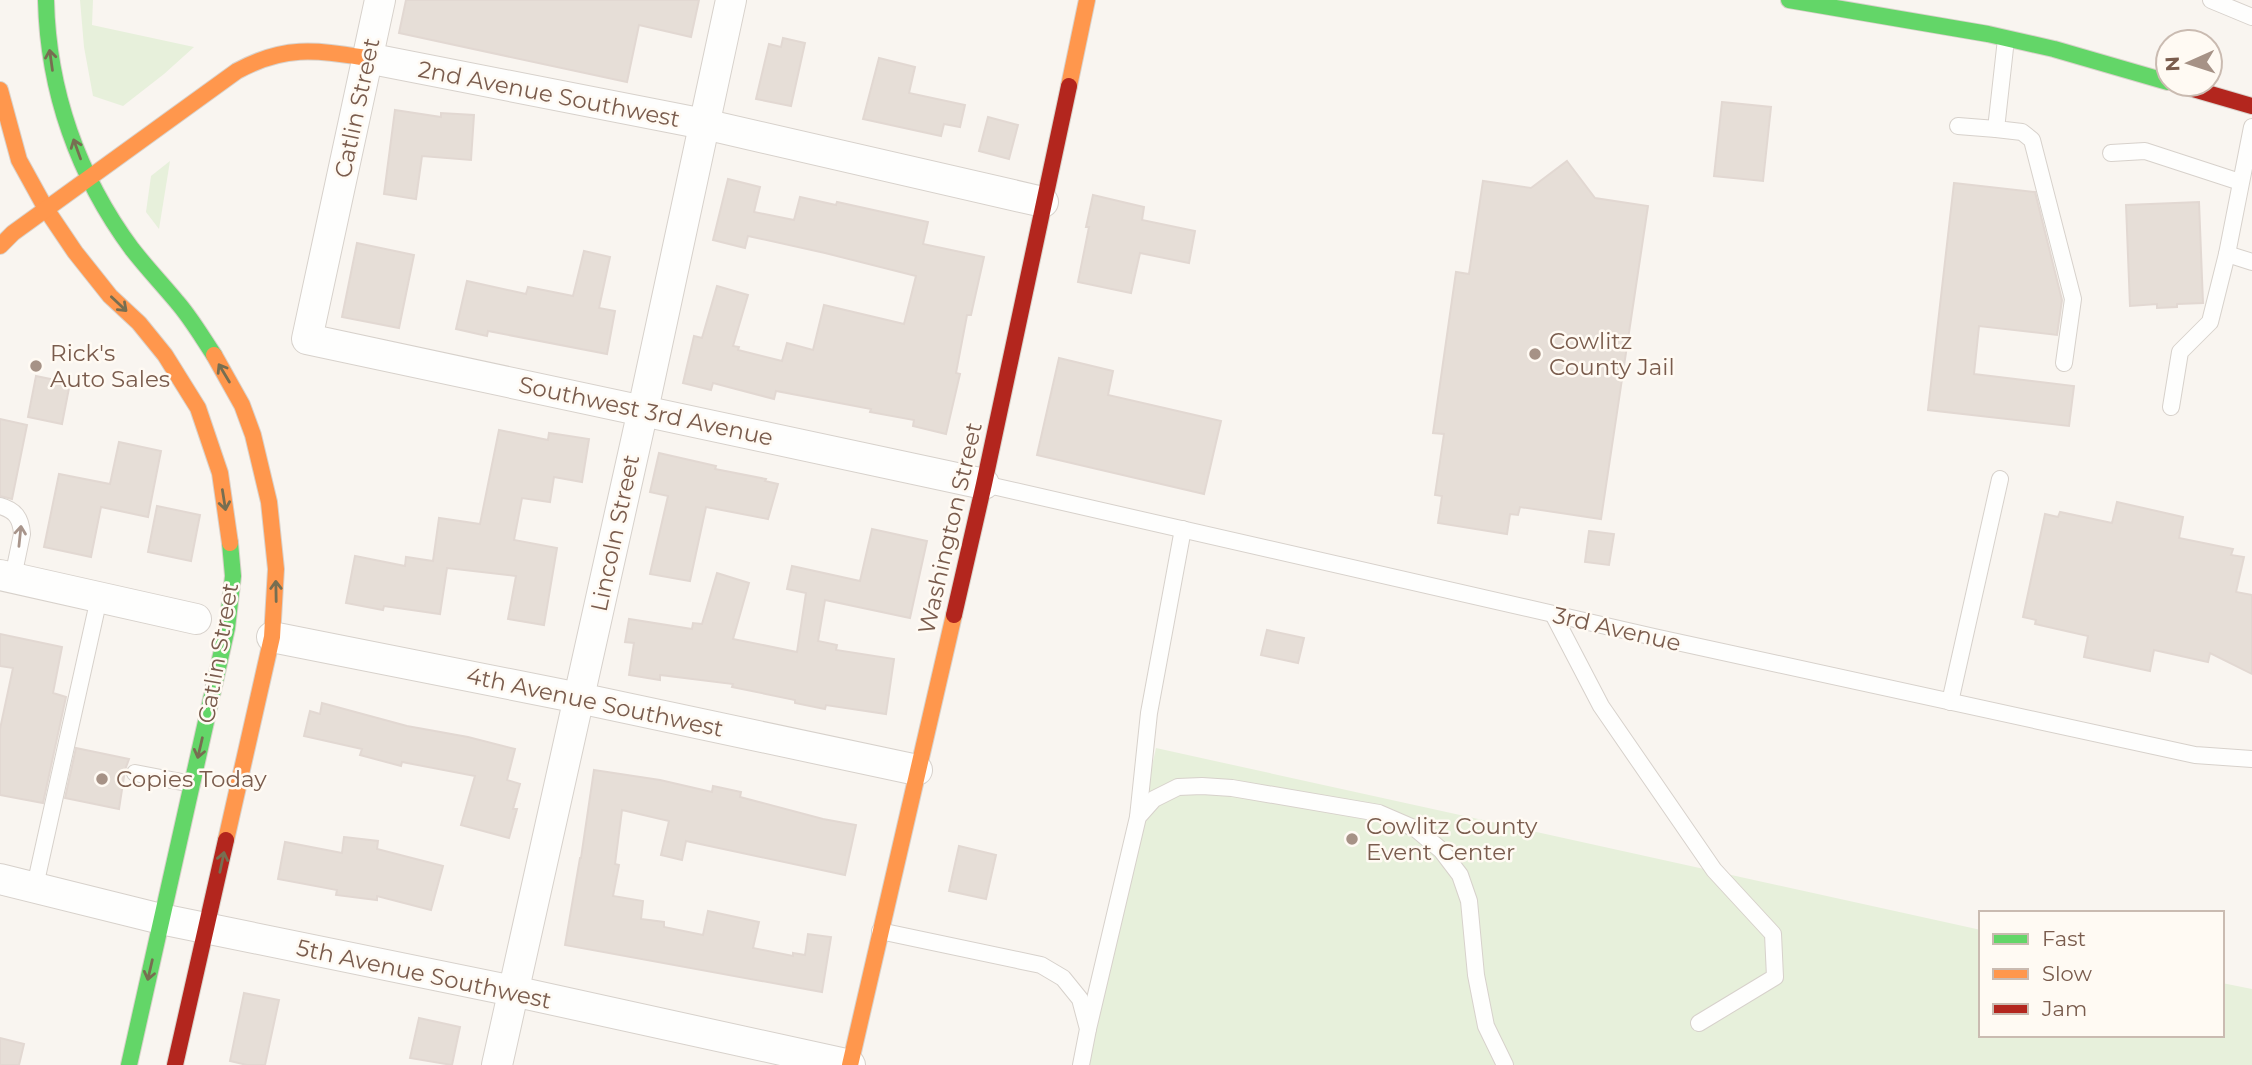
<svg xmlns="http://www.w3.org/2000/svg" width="2252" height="1065" font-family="Montserrat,sans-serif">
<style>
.green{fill:#e7f0db}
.building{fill:#e6ded7;stroke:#e2d8d2;stroke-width:2}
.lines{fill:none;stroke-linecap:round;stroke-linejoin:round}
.lane-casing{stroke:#d7d1cb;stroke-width:18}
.street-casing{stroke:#d7d1cb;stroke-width:32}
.fast-casing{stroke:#d9d2cb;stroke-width:18}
.slow-casing{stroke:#d9d2cb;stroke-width:18}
.jam-casing{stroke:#d9d2cb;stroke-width:18}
.lane{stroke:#fefefd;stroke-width:16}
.street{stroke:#fefefd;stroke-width:30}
.fast{stroke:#63d668;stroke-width:16}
.slow{stroke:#ff974d;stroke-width:16}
.jam{stroke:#b3261e;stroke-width:16}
.oneway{stroke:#776e51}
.oneway2{stroke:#a8958b}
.poi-dot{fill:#a69286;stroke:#fffaf3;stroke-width:2.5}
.labels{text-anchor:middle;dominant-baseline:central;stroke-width:5;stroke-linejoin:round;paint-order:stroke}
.street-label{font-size:23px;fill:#7a5c4d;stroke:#fffaf3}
.poi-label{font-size:23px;fill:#7a5c4d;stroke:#fffaf3;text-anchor:start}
</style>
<rect width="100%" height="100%" fill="#f9f5f0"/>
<g class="green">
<path d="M80,0H93L92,25L194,47L164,74L123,106L93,96L84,47Z"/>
<path d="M170,161L159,229L146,212L151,176Z"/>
<path d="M1156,748L1981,930V1035H2222V983L2252,989V1065H1086Z"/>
</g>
<g class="building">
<path d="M406,0H699L691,37L639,25L627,82L399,33Z"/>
<path d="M783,38L805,43L791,106L756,99L769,44L781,47Z"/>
<path d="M879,58L915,67L909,93L965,105L960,127L944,124L941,136L863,119Z"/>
<path d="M1722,102L1771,107L1763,181L1714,176Z"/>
<path d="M395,110L441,117V113L474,115L471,160L422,156L416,199L384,194Z"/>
<path d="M988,117L1018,125L1009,159L979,151Z"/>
<path d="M1567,161L1595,198L1648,206L1601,519L1520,507L1518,515L1510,514L1507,534L1438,523L1442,496L1435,495L1444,434L1433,433L1456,272L1469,274L1483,181L1531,188Z"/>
<path d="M728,179L760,187L754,212L794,220L800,197L836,205L837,202L928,222L923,244L984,257L971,315H967L956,373L960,374L946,434L913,426L914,420L870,412L871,409L776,391L774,399L713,383L711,390L683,383L694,336L702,338L717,286L748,295L733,346L739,347L738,350L782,361L787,343L813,350L824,305L904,324L916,276L825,253L748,236L745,248L713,240Z"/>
<path d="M1954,183L2035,192L2062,300L2057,335L1979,326L1974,374L2074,386L2069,426L1928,410Z"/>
<path d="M1093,195L1144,207L1142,220L1195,231L1189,263L1140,253L1131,293L1078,282L1089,227H1086Z"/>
<path d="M2199,202L2203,303L2177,304V307L2157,308V304L2130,306L2126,205Z"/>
<path d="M357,243L414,255L399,328L342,317Z"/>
<path d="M584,251L610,257L599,308L615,311L607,354L488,331L487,336L456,329L467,281L526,294L528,287L573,296Z"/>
<path d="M1059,358L1113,371L1108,395L1221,421L1204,494L1037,455Z"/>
<path d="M36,376L70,383L62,424L28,417Z"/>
<path d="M0,419L27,425L12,499L0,496Z"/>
<path d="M499,430L548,440L549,433L589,439L582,482L554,477L550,502L522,498L514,540L557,548L544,625L508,619L516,576L447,568L440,614L384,606L383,610L346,603L355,556L405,566L406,557L433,561L439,518L480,524Z"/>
<path d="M119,442L161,451L148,517L101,507L91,557L44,547L59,474L110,484Z"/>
<path d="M659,453L716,466L715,469L766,479L765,481L778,484L768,519L706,507L690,581L650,574L668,496L650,492Z"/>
<path d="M2117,502L2183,517L2179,538L2233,549L2231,555L2244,557L2236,592L2252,595V674L2210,653L2208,662L2154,650L2150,671L2084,657L2088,636L2035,624L2036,620L2023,617L2045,514L2058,517L2060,512L2112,523Z"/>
<path d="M157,506L200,515L191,561L148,552Z"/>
<path d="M872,529L927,541L910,618L825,600L818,641L837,645L836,650L894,659L886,714L826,705L825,709L795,703V700L732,687L733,684L660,675V680L629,675L634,643L625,642L629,619L692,629L693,623L702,624L717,573L749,583L733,639L797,652L806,593L787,589L792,566L860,581Z"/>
<path d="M1589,531L1614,534L1609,565L1585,562Z"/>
<path d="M1267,630L1304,638L1298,663L1261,655Z"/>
<path d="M0,634L62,647L53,693L66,697L43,803L0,795V729L13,668L0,666Z"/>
<path d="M322,703L407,726L468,737L515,749L507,780L520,784L513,809H517L509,838L461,825L475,776L402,762L401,766L360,755L362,749L304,736L310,711L320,714Z"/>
<path d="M76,748L129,759L125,770L119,809L65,798Z"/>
<path d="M594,770L660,780L712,792L713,786L741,792L740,797L823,819L856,825L845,875L686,841L682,860L661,855L669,821L622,810L615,864L619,865L613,896L643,901L641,919L664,922V927L703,935L708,911L759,922L753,948L793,956V953L805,955L808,934L831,937L822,992L565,945L580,858H581Z"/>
<path d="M344,837L378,841L377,849L443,866L431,910L377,896V900L336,895L337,890L278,879L285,842L342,853Z"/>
<path d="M959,846L996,855L986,899L949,891Z"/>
<path d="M244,993L279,1000L265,1065H247L230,1061Z"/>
<path d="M419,1018L460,1027L452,1065L410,1058Z"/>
<path d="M0,1038L24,1044L19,1065H0Z"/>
</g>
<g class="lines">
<g class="lane-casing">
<g id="lane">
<path d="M2211,0L2252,17"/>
<path d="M2006,39L1996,129L2022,132L2032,140L2073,299L2064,363"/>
<path d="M1958,126L1996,129"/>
<path d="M2111,153L2145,151L2240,182"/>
<path d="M2227,254L2252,262"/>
<path d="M2171,407L2180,352L2210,322L2227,254L2252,127"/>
<path d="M984,484L1654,637L2195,755L2252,759"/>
<path d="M0,506C15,510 21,518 22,534L13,577"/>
<path d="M1553,614L1601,706L1714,870L1773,934L1775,977L1699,1023"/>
<path d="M1950,702L2000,479"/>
<path d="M135,773L192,784"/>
<path d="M1138,817L1149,713L1183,529"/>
<path d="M35,886L99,598"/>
<path d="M880,931L1041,965L1063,978L1080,999L1088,1029L1081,1065"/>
<path d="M1088,1029L1138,817L1154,799L1178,787L1202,786L1232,788L1379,813L1416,829L1441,850L1460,875L1469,901L1476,975L1486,1026L1505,1065"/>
</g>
</g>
<g class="street-casing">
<g id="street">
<path d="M380,0L307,339L984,484"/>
<path d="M367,58L704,124L1043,202"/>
<path d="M0,575L196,619"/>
<path d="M272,637L579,698L917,770"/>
<path d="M0,879L161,919L513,991L850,1065"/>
<path d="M497,1065L643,410L731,0"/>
</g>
</g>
<g class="fast-casing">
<g id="fast">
<path d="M46,0C48,91 78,176 132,249C146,267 162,284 177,302C191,318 202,337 214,355"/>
<path d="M1789,0L1988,34L2054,49L2168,82"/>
<path d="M129,1065L227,628L233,576L230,543"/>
</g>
</g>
<g class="slow-casing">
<g id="slow">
<path d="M1069,86L1087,0"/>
<path d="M0,90L19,160L46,209L75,252L110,296L139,323L165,355L198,408L220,473L230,543"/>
<path d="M0,246L13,233L237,71C285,45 315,50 367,58"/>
<path d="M214,355L242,405L253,435L269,502L276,569L272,637L226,840"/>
<path d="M850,1065L954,615"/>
</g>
</g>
<g class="jam-casing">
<g id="jam">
<path d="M2176,84L2252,106"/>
<path d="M954,615L984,484L1069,86"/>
<path d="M175,1065L226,840"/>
</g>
</g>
<use href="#lane" class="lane"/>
<use href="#street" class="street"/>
<use href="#fast" class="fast"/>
<use href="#slow" class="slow"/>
<use href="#jam" class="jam"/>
</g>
<defs><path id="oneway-shaft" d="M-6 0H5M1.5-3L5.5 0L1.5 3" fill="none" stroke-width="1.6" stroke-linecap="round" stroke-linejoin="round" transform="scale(1.75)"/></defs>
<g class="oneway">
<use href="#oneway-shaft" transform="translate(51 60) rotate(-98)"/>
<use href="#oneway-shaft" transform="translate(77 149) rotate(-110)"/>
<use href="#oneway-shaft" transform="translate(119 304) rotate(43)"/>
<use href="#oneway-shaft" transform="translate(224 373) rotate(-121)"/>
<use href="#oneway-shaft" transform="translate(224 500) rotate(81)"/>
<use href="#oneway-shaft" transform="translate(276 591) rotate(-91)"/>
<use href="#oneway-shaft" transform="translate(200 748) rotate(103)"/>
<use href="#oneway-shaft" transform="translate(222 862) rotate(-78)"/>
<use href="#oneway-shaft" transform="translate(150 970) rotate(103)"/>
</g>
<use class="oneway2" href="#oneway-shaft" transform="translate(20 536) rotate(-84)"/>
<g class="poi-dot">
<circle cx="1535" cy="354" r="7"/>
<circle cx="36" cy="366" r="7"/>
<circle cx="102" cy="779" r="7"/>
<circle cx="1352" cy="839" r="7"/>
</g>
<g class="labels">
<g class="street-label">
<text transform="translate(549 94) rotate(11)">2nd Avenue Southwest</text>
<text transform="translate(357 108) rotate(-78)">Catlin Street</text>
<text transform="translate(646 411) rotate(12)">Southwest 3rd Avenue</text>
<text transform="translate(950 528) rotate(-77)">Washington Street</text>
<text transform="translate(615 533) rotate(-78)">Lincoln Street</text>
<text transform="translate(1617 629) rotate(13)">3rd Avenue</text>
<text transform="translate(218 653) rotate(-80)">Catlin Street</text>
<text transform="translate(595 702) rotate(12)">4th Avenue Southwest</text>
<text transform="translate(424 974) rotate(12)">5th Avenue Southwest</text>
</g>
<g class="poi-label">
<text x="1549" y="341">Cowlitz<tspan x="1549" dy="26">County Jail</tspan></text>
<text x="50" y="353">Rick's<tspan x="50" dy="26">Auto Sales</tspan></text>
<text x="116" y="779">Copies Today</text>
<text x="1366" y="826">Cowlitz County<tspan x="1366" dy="26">Event Center</tspan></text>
</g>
</g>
<rect x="1979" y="911" width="245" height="126" fill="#fffaf3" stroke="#cabbb1" stroke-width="2"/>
<rect x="1993" y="934" width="35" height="10" fill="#63d668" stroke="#cabbb1" stroke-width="2"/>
<text x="2042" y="946" font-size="21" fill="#7a5c4d">Fast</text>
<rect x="1993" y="969" width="35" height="10" fill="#ff974d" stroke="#cabbb1" stroke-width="2"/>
<text x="2042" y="981" font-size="21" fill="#7a5c4d">Slow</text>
<rect x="1993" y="1004" width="35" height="10" fill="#b3261e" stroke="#cabbb1" stroke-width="2"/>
<text x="2042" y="1016" font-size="21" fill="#7a5c4d">Jam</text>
<g transform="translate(2189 63) rotate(267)"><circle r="33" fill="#fffaf3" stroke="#cabbb1" stroke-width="2"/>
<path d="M0-5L12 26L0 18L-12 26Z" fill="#a69286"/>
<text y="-10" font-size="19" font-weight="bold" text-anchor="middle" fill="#7a5c4d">N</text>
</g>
</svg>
